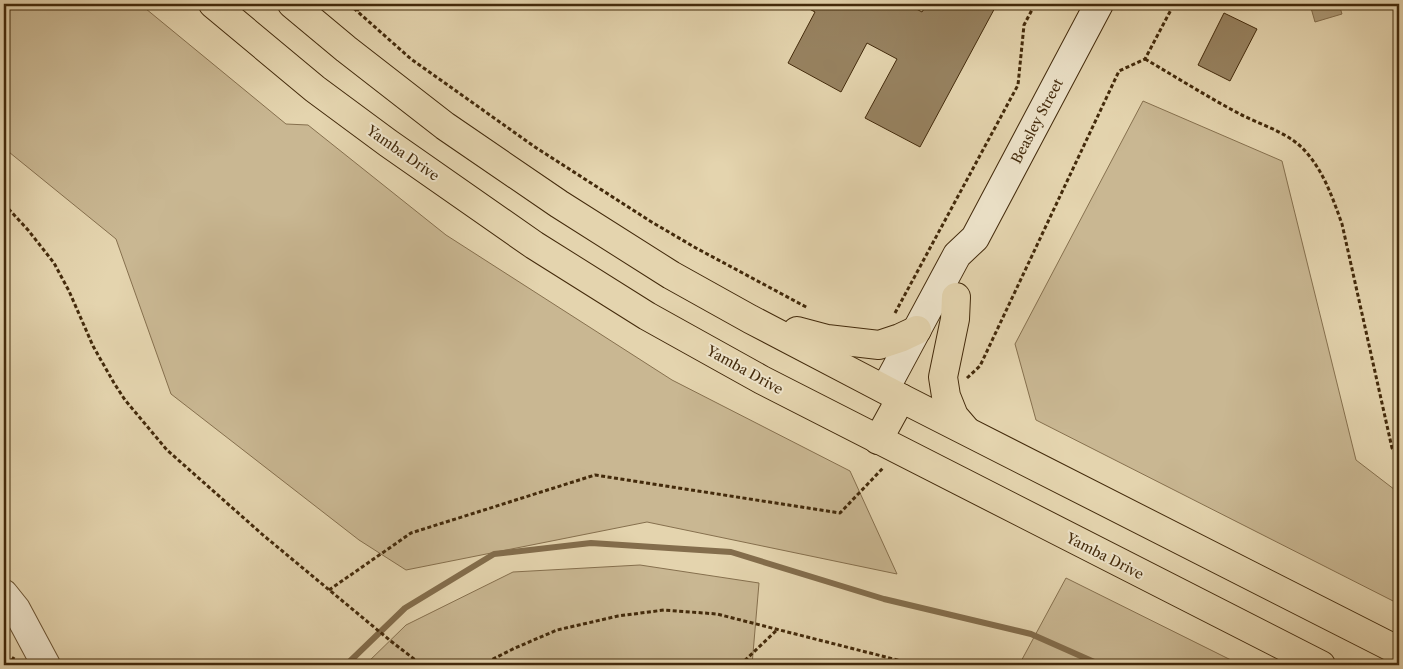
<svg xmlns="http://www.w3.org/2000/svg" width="1403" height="669" font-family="'Libre Caslon Text',serif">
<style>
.green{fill:#c9b792;stroke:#86704e}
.water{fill:#ad9a77;stroke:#836d4c}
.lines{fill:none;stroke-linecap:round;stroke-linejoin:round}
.stream{stroke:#836d4c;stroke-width:6}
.building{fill:#978260;stroke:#432a0b}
.tertiary-casing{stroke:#6b5434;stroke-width:30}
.secondary-casing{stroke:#432a0b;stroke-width:30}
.primary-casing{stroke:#432a0b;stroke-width:30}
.path{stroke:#432a0b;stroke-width:3;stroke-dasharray:4 2.5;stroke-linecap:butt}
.tertiary{stroke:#ede3ca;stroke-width:28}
.secondary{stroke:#ede3ca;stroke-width:28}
.primary{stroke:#e4d4ae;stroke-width:28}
.labels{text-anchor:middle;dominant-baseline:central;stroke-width:4;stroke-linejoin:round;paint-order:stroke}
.street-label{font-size:14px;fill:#432a0b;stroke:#ede3ca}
</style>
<rect width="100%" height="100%" fill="#e4d4ae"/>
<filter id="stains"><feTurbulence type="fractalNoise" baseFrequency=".004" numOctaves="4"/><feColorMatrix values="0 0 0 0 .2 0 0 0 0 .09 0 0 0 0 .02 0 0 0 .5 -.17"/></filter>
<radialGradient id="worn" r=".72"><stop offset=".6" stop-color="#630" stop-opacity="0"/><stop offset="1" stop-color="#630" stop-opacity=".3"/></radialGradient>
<g class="green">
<path d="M4,4H140L286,124L308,125L446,235L672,380L850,471L897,574L647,522L406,570L359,540L171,394L116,239L4,148Z"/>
<path d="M1143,101L1282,161L1356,460L1399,493V604L1036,420L1015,344Z"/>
<path d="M640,565L759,583L752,665H365L406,625L513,572Z"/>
<path d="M1066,578L1241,665H1019Z"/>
</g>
<path class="water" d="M1325,4H1339L1342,14L1315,22L1311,8Z"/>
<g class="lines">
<path class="stream" d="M346,665L405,608L494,554L591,543L731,552L884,599L1031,634L1101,665"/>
</g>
<g class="building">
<path d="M800,4H907L922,12L927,4H997L920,147L865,118L897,59L867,43L841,92L788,63L815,12Z"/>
<path d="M1224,13L1257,29L1230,81L1198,65Z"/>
</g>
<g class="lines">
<g class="tertiary-casing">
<path id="tertiary" d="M4,594L16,609L46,665"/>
</g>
<g class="secondary-casing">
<path id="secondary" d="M885,389L957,255L975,238L1099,4"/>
</g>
<g class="primary-casing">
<g id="primary">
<path d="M213,4L315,89L388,143L534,245L647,316L762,380L1321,665"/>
<path d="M292,4L346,49L445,126L559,204L671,275L750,319L901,398L1399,651"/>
<path d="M956,297L955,319L943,377L946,396L954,416L966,430"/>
<path d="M797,331L827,339L879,345L900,338L917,330"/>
<path d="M878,440L901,398"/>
</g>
</g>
<g class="path">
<path d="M349,4L411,59L535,147L650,221L696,248L808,308"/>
<path d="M357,11L362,4"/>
<path d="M1145,59C1176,77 1206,96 1238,113C1260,125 1289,132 1306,152C1324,172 1333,199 1342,224L1392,448L1399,457"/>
<path d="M4,204L28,230L54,263L69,291L93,346L114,383L125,400L167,450L263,535L392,642L418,662L430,665"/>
<path d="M895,313L1018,85L1024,25L1035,4"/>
<path d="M967,378L980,366L1119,71L1145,59L1174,4"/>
<path d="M4,564L9,570"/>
<path d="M329,590L411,533L595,475L840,513L883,468"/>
<path d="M9,665L14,657"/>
<path d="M448,665L485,663L515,648L557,630L579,625L618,616L664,610L717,614L917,665"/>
<path d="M740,665L778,629"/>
</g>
<use href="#tertiary" class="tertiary"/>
<use href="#secondary" class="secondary"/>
<use href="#primary" class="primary"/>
</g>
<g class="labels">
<g class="street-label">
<text transform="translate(1037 121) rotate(-62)">Beasley Street</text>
<text transform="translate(403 153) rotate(35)">Yamba Drive</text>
<text transform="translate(745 370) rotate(29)">Yamba Drive</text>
<text transform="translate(1105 556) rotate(27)">Yamba Drive</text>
</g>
</g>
<rect width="1403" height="669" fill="none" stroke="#e4d4ae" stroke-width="20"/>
<rect x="5" y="5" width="1393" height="659" fill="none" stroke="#432a0b" stroke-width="2.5"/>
<rect x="10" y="10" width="1383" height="649" fill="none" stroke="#432a0b"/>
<rect width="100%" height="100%" filter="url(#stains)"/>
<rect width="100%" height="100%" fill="url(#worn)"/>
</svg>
